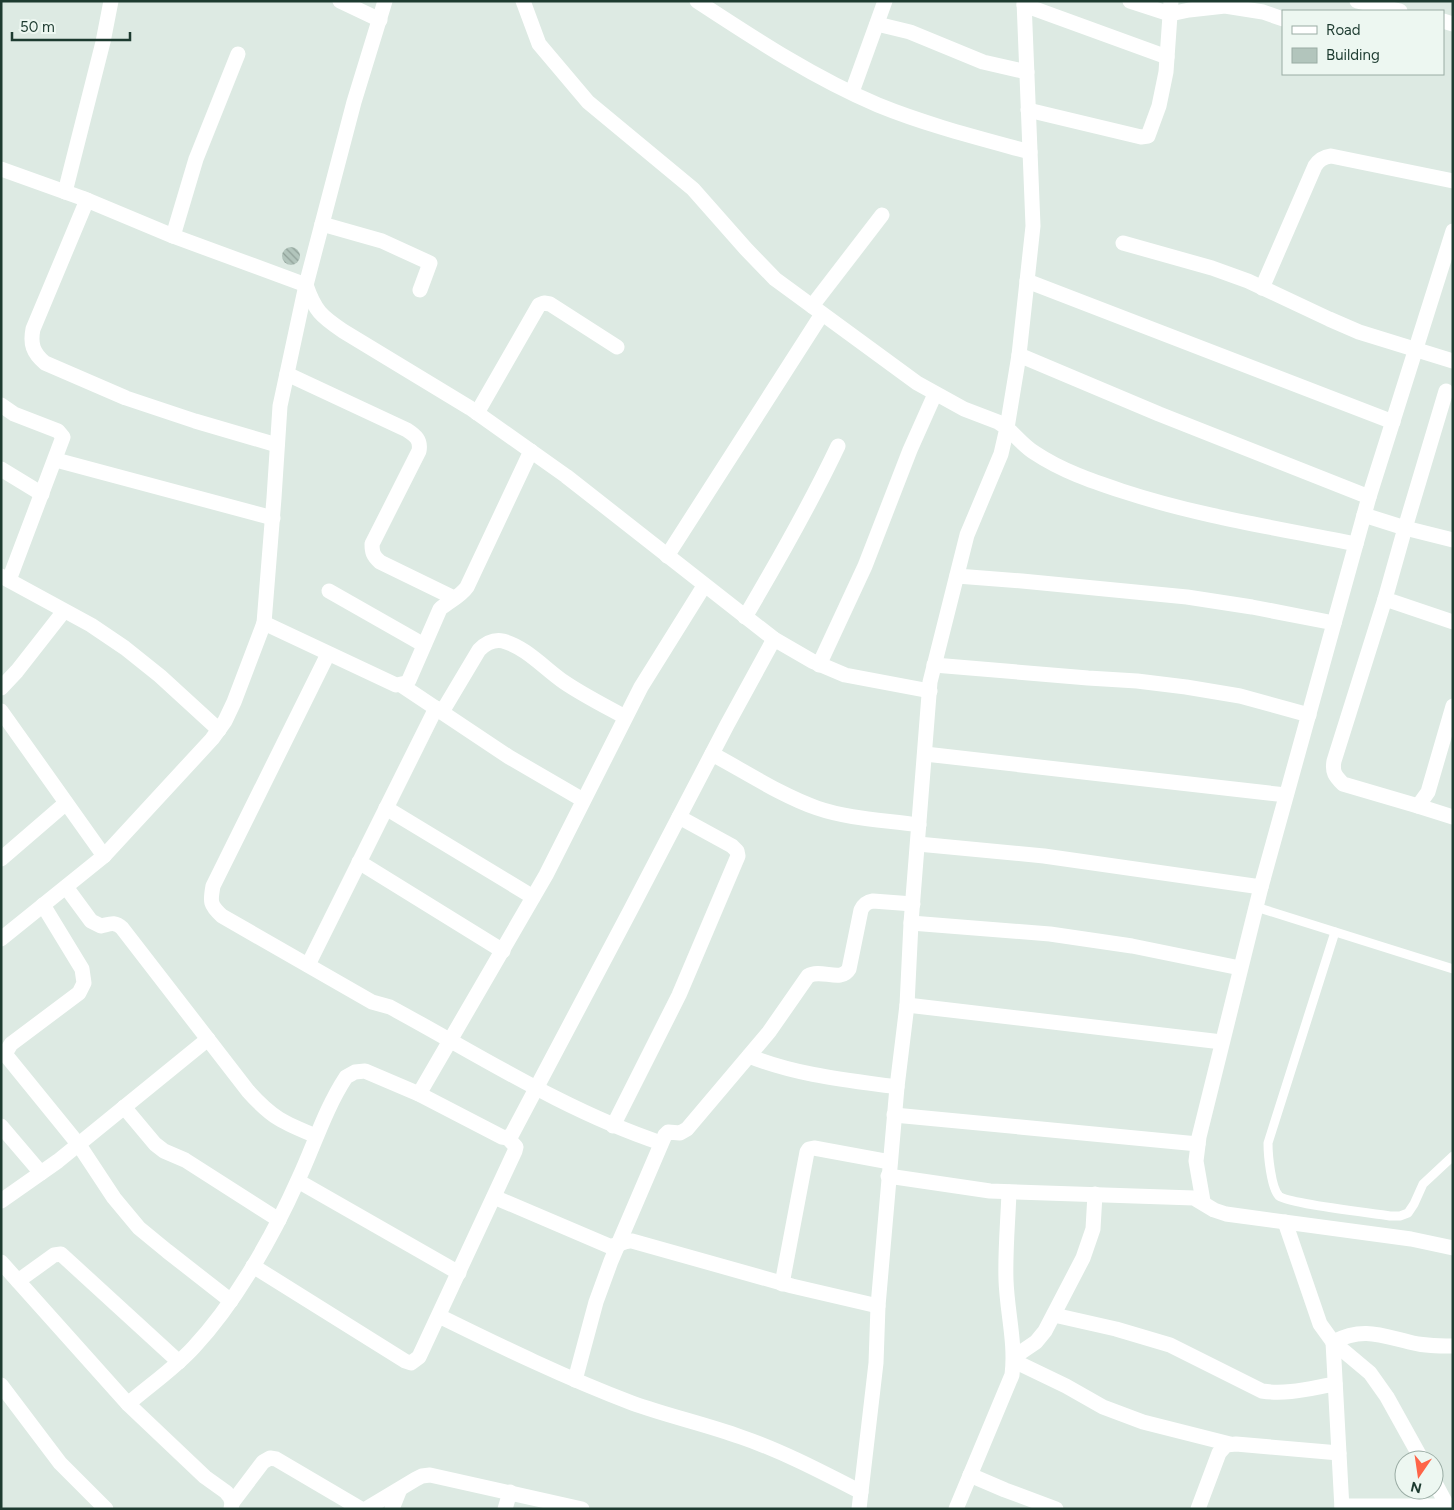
<svg xmlns="http://www.w3.org/2000/svg" width="1454" height="1510" font-family="Figtree,sans-serif">
<style>
.building{fill:url(#building-back-hatch)}
.lines{fill:none;stroke-linecap:round;stroke-linejoin:round}
.service{stroke:#fff;stroke-width:9}
.minor{stroke:#fff;stroke-width:15}
</style>
<defs>
<pattern id="building-back-hatch" width="6" height="6" patternUnits="userSpaceOnUse" patternTransform="scale(1.25)"><rect width="6" height="6" fill="#b2c5bc"/><path d="M-1 5l2 2M0 0l6 6M5-1l2 2" fill="none" stroke="#90a199"/></pattern>
</defs>
<rect width="100%" height="100%" fill="#ddeae3"/>
<circle class="building" cx="291" cy="256" r="9"/>
<g class="lines">
<g class="service">
<path d="M1256,907L1453,969"/>
<path d="M1335,932L1268,1143C1268,1155 1271,1188 1279,1196C1289,1204 1373,1213 1390,1216H1400L1408,1213L1414,1204L1423,1184L1453,1156"/>
</g>
<g class="minor">
<path d="M340,1L380,20"/>
<path d="M523,1L539,44L588,102L693,189L746,249L775,279L917,383L964,409L998,422L1007,428L1001,454L967,535L930,682L911,923L907,1005L897,1087L878,1306L876,1363L859,1509"/>
<path d="M697,1C755,39 814,78 878,105C927,125 979,138 1030,152"/>
<path d="M1024,1L1033,226L1019,355L1007,428C1016,436 1025,447 1035,453C1062,471 1092,481 1122,491C1198,516 1277,528 1356,544"/>
<path d="M1130,1L1170,14L1189,10L1225,6L1263,12L1283,19"/>
<path d="M1357,1L1400,11"/>
<path d="M1024,5L1167,57"/>
<path d="M1443,21L1453,24"/>
<path d="M877,24L910,32L983,62L1027,72"/>
<path d="M852,92L885,1"/>
<path d="M1028,110L1141,137L1148,136L1159,106L1166,72L1171,1"/>
<path d="M1,169L82,198L173,236L306,285C315,311 321,316 343,331L470,408L566,476L774,639L812,661L845,675L930,691"/>
<path d="M65,192L103,42L111,1"/>
<path d="M87,200L33,329C30,344 33,353 45,363L126,398L195,421L277,445"/>
<path d="M322,224L382,241L430,263L420,290"/>
<path d="M173,236L196,159L238,54"/>
<path d="M1123,243L1212,268L1248,281L1329,319L1359,332L1453,361"/>
<path d="M1027,281L1393,422"/>
<path d="M1262,288L1315,166C1319,160 1323,157 1331,156L1453,181"/>
<path d="M812,306L882,215"/>
<path d="M1019,355L1159,414L1369,497"/>
<path d="M287,374L407,430C416,436 421,440 419,451L372,544C372,552 373,556 380,562L454,598"/>
<path d="M1446,391L1405,528L1453,540"/>
<path d="M1,405L14,414L58,431L63,437L9,580"/>
<path d="M477,413L539,305L544,303L550,304L617,347"/>
<path d="M56,460L273,518"/>
<path d="M1,469L42,494"/>
<path d="M1364,515L1405,528L1385,599L1453,622"/>
<path d="M667,556L822,314"/>
<path d="M1,576L91,625L125,648L160,676L219,730"/>
<path d="M957,576L1022,581L1187,597L1252,607L1334,623"/>
<path d="M329,591L424,645"/>
<path d="M1385,599L1334,761C1332,772 1335,776 1343,784L1418,806L1428,792L1453,706"/>
<path d="M745,617C778,561 810,505 838,446"/>
<path d="M264,623L396,685L406,683L409,680L440,609C449,601 460,597 467,587L531,451"/>
<path d="M328,654L213,886C210,902 210,905 222,916L372,1002L390,1007C479,1055 565,1111 661,1143"/>
<path d="M819,665L865,566L910,450L935,394"/>
<path d="M934,665L1088,678L1137,681L1186,687L1240,696L1309,715"/>
<path d="M401,685L509,757L583,800"/>
<path d="M1,688L17,671L64,611"/>
<path d="M1,711L104,856"/>
<path d="M442,712L479,650C486,643 493,639 503,641C526,647 545,669 564,682C583,695 605,706 625,717"/>
<path d="M712,754C746,772 780,795 817,808C849,819 885,820 919,825"/>
<path d="M925,754L1286,795"/>
<path d="M1418,806L1453,817"/>
<path d="M386,808L533,897"/>
<path d="M918,844L1044,856L1261,887L1369,497L1453,231"/>
<path d="M1,859L66,803"/>
<path d="M359,862L503,951"/>
<path d="M66,887L91,921L101,926C110,924 115,921 122,928L248,1091C272,1118 284,1123 316,1136"/>
<path d="M43,905L82,969L84,983L79,993L11,1044L5,1054L79,1145L114,1198L139,1228L167,1251L231,1301"/>
<path d="M911,923L1050,934L1132,946L1240,968"/>
<path d="M1,939L104,856L212,739L225,721L234,702L264,623L274,498L280,406L306,285L354,102L385,1"/>
<path d="M308,965L436,708"/>
<path d="M907,1005L1222,1042"/>
<path d="M749,1056C796,1075 846,1080 897,1087"/>
<path d="M419,1094L546,875L641,687L704,586"/>
<path d="M124,1107L155,1144L164,1151L185,1160L279,1220"/>
<path d="M894,1115L1198,1144"/>
<path d="M1,1126L41,1173"/>
<path d="M613,1126L679,995L738,856L737,851L732,846L679,817"/>
<path d="M888,1176L990,1191L1194,1198L1214,1210L1226,1214L1411,1239L1453,1248"/>
<path d="M298,1181L459,1273"/>
<path d="M494,1197L609,1246C618,1247 623,1240 632,1241L792,1286L878,1306"/>
<path d="M1,1201L58,1161L208,1039"/>
<path d="M1203,1201L1196,1161L1199,1137L1261,887"/>
<path d="M1285,1222L1320,1324L1333,1342L1370,1373L1387,1397L1422,1460"/>
<path d="M1,1262L128,1404C150,1385 175,1368 194,1347C236,1302 273,1236 298,1180C314,1146 325,1109 346,1077L355,1072L365,1071L419,1094L502,1137L508,1138L512,1134L630,911L727,725L774,639"/>
<path d="M253,1266L405,1361L411,1363L419,1357L515,1151L516,1147L507,1137"/>
<path d="M18,1281L54,1255L61,1254L179,1362"/>
<path d="M782,1284L807,1152L809,1149L814,1148L890,1162"/>
<path d="M1054,1315L1116,1329L1170,1345L1262,1391C1287,1395 1311,1388 1335,1384"/>
<path d="M439,1316C502,1347 566,1378 632,1403C668,1416 705,1424 741,1437C782,1451 822,1472 861,1492"/>
<path d="M1014,1357L1036,1342L1045,1331L1083,1258L1093,1229L1095,1194"/>
<path d="M1014,1361L1066,1386L1103,1407L1143,1422L1230,1444"/>
<path d="M575,1380L596,1302L611,1261L665,1135L668,1132L680,1133L687,1129L769,1032L808,976C821,968 841,983 849,969L861,910C864,904 867,902 873,901L913,904"/>
<path d="M1,1385L60,1463L106,1509"/>
<path d="M128,1404L205,1477L226,1492L230,1497L232,1503L231,1509"/>
<path d="M970,1475L1005,1490L1056,1509"/>
<path d="M1434,1481L1449,1509"/>
<path d="M232,1503L263,1462L270,1458L276,1459L361,1509"/>
<path d="M1342,1506H1453"/>
<path d="M366,1509L416,1479L422,1476L430,1475L582,1509"/>
<path d="M392,1509L400,1489"/>
<path d="M505,1509L510,1492"/>
<path d="M956,1509L1012,1375C1016,1343 1007,1312 1006,1280C1005,1251 1008,1221 1009,1192"/>
<path d="M1198,1509L1219,1453L1226,1445L1236,1444L1339,1453"/>
<path d="M1342,1509L1333,1342C1362,1327 1380,1335 1409,1342C1424,1346 1438,1346 1453,1346"/>
</g>
</g>
<rect width="1454" height="1510" fill="none" stroke="#1d3b30" stroke-width="5"/>
<rect x="1282" y="10" width="162" height="65" fill="#edf7f1" stroke="#9aaca4"/>
<rect x="1292" y="26" width="25" height="8" fill="#ffffff" stroke="#9aaca4"/>
<text x="1326" y="35" font-size="15" fill="#1d3b30">Road</text>
<rect x="1292" y="48" width="25" height="15" fill="#b2c5bc" stroke="#9aaca4"/>
<text x="1326" y="60" font-size="15" fill="#1d3b30">Building</text>
<g transform="translate(1419 1475) rotate(193)"><circle r="24" fill="#edf7f1" stroke="#9aaca4"/>
<path d="M0-4L9 19L0 12L-9 19Z" fill="#fe6447"/>
<text y="-8" font-size="14" font-weight="bold" text-anchor="middle" fill="#1d3b30">N</text>
</g>
<path d="M12 32v8h118v-8" fill="none" stroke="#1d3b30" stroke-width="2.5"/>
<text x="20" y="32" font-size="15" fill="#1d3b30" stroke="#edf7f1" stroke-width="4" paint-order="stroke">50 m</text>
</svg>
